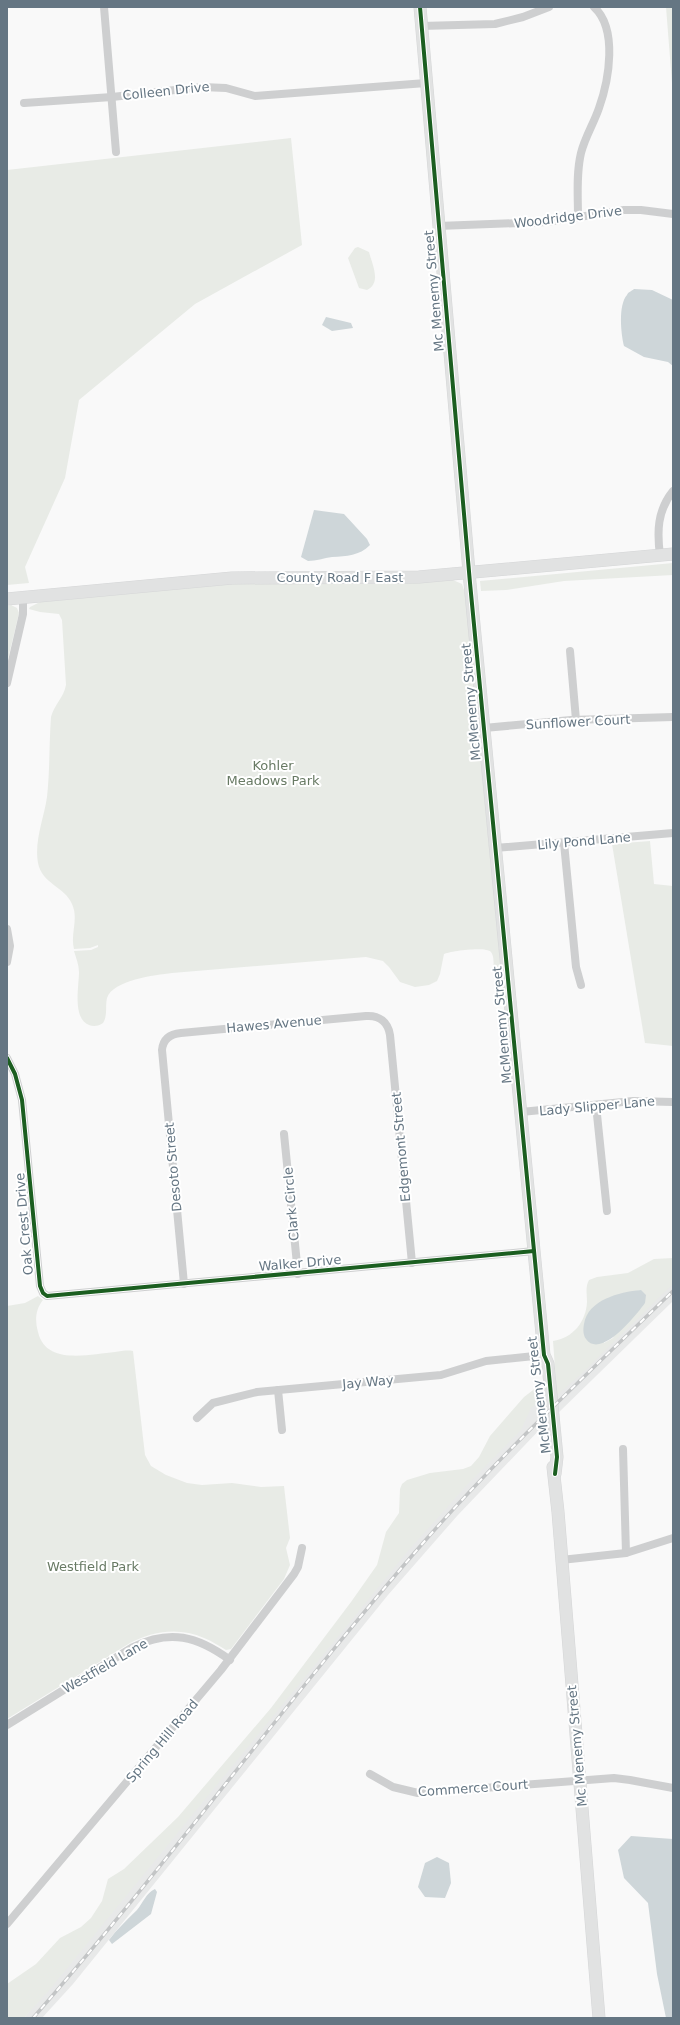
<svg xmlns="http://www.w3.org/2000/svg" width="680" height="2025" font-family="'DejaVu Sans',sans-serif">
<style>
.built{fill:#e8e9e9}
.green{fill:#e8ebe6;fill-rule:evenodd}
.water{fill:#ced6d9}
.lines{fill:none;stroke-linecap:round;stroke-linejoin:round}
.secondary-casing{stroke:#d5d6d7;stroke-width:13}
.street{stroke:#cecfd0;stroke-width:8}
.secondary{stroke:#e1e2e2;stroke-width:12}
.rail-casing{stroke:#c3c5c6;stroke-width:3.5}
.rail{stroke:#fff;stroke-width:2;stroke-dasharray:6;stroke-linecap:butt}
.cycleway-casing{stroke:#fff;stroke-width:6}
.cycleway{stroke:#1b5e20;stroke-width:4}
.labels{text-anchor:middle;dominant-baseline:central;stroke-width:4;stroke-linejoin:round;paint-order:stroke}
.street-label{font-size:13px;fill:#657683;stroke:#fff}
.park-label{font-size:13px;fill:#687a64;stroke:#fff}
</style>
<rect width="100%" height="100%" fill="#f9f9f9"/>
<g class="built">
<path d="M673,1281V1301L556,1415L554,1397Z"/>
<path d="M541,1393L544,1425L457,1516L388,1595L73,1984L42,2018H24L518,1414Z"/>
</g>
<g class="green">
<path d="M666,7H673V96Z"/>
<path d="M291,138L302,245L195,304L79,400L65,478L25,567L29,583L7,585V170Z"/>
<path d="M358,247L369,252C372,264 382,283 367,290L359,288L348,258L355,248Z"/>
<path d="M673,563V575L564,581L506,590L481,591L480,581Z"/>
<path d="M453,580L462,584L465,593L501,972L494,975C493,969 495,957 491,952C486,946 450,951 444,954L440,974L437,981L429,985L415,987L400,982L389,967L383,961L366,957L172,973C155,975 113,980 107,998C105,1007 108,1015 103,1023C99,1026 94,1027 89,1025C72,1018 79,986 79,972C79,965 76,958 74,951L91,950L98,947V945L90,948L74,949C70,934 79,919 72,904C64,886 42,884 38,863C34,841 44,818 47,797C50,770 49,744 51,717C54,705 64,697 66,685L62,620L59,614L40,612L29,609L30,607L40,602L242,583L378,584Z"/>
<path d="M11,605L17,608L19,613L7,663V606Z"/>
<path d="M650,841L654,884L673,886V1046L645,1043L612,844Z"/>
<path d="M673,1258V1284L579,1376L557,1395L553,1341C573,1338 586,1322 587,1302C587,1294 585,1287 589,1280L597,1277L628,1273L654,1259ZM641,1290L613,1338L604,1343L608,1298Z"/>
<path d="M38,1296L43,1300C35,1310 35,1321 38,1332C46,1366 90,1354 115,1352C121,1351 128,1350 133,1351L145,1455L151,1466L166,1475L187,1483L202,1485L232,1483L261,1487L284,1486L290,1538L286,1548L290,1565L284,1579L231,1649L226,1650C219,1646 212,1641 204,1638C179,1627 153,1631 130,1643L7,1719V1306L25,1303Z"/>
<path d="M541,1384L542,1399L531,1408L521,1430L467,1485L407,1552L51,1988L24,2018H7V1984L36,1964L60,1938L81,1927L91,1918L102,1901L108,1879L124,1869L178,1817L271,1708L351,1602L377,1565L386,1532L399,1513L400,1489L402,1484L407,1480L430,1473L463,1469L471,1466L479,1457L490,1436L524,1397Z"/>
</g>
<g class="water">
<path d="M634,289L652,290L673,300V366L668,362L644,357L624,346C621,334 618,305 627,295C628,292 632,291 634,289Z"/>
<path d="M326,317L351,323L353,328L332,331L322,325Z"/>
<path d="M314,510L344,514L367,539L370,545C359,556 347,556 332,557C324,558 316,561 308,561L301,557Z"/>
<path d="M641,1290L646,1295L645,1303C637,1314 601,1360 586,1339C583,1335 583,1329 584,1324C588,1300 619,1292 641,1290Z"/>
<path d="M631,1836L673,1839V2018H666L657,1974L648,1903L624,1878L618,1850Z"/>
<path d="M437,1857L449,1863L451,1883L445,1898L425,1897L418,1887L425,1863Z"/>
<path d="M155,1889L157,1892L151,1914L112,1944L109,1940C117,1929 127,1920 137,1910C143,1903 146,1893 155,1889Z"/>
</g>
<g class="lines">
<g class="secondary-casing">
<g id="secondary">
<path d="M420,7L470,583L544,1355L548,1364L557,1457L555,1474"/>
<path d="M7,599L232,578L419,577L673,554"/>
<path d="M553,1467L558,1512L599,2018"/>
</g>
</g>
<g class="street">
<path d="M104,7L116,152"/>
<path d="M421,26L495,24L523,17L549,7"/>
<path d="M24,103L112,97L202,87L226,88L255,96L426,83"/>
<path d="M578,217C578,196 576,174 581,153C585,137 594,123 599,108C609,80 618,29 594,7"/>
<path d="M438,226L547,222L624,210H641L673,214"/>
<path d="M660,556C657,532 657,511 673,491"/>
<path d="M570,651L576,720"/>
<path d="M7,683L23,614V597"/>
<path d="M484,728L571,720L673,717"/>
<path d="M564,843L576,967L581,985"/>
<path d="M495,848L673,833"/>
<path d="M7,929L10,946L7,962"/>
<path d="M7,1058L15,1074L22,1100L40,1286L43,1293L47,1296L534,1251"/>
<path d="M596,1105L607,1211"/>
<path d="M521,1112L633,1101L673,1102"/>
<path d="M284,1134L298,1274"/>
<path d="M184,1284L162,1050C163,1039 170,1034 181,1033L366,1016C379,1015 388,1022 390,1035L412,1263"/>
<path d="M278,1390L282,1430"/>
<path d="M197,1418L213,1403L257,1392L441,1375L486,1361L544,1355"/>
<path d="M623,1449L626,1553"/>
<path d="M561,1560L626,1553L673,1538"/>
<path d="M7,1725L133,1647C170,1629 197,1636 230,1660"/>
<path d="M370,1774L393,1787L418,1793L614,1778L630,1780L673,1788"/>
<path d="M7,1924L221,1670L294,1574L298,1567L302,1548"/>
</g>
<use href="#secondary" class="secondary"/>
<g class="rail-casing">
<path id="rail" d="M33,2018C168,1864 288,1698 423,1543C501,1454 588,1373 673,1291"/>
</g>
<use href="#rail" class="rail"/>
<g class="cycleway-casing">
<g id="cycleway">
<path d="M420,7L470,583L544,1355L548,1364L557,1457L555,1474"/>
<path d="M7,1058L15,1074L22,1100L40,1286L43,1293L47,1296L534,1251"/>
</g>
</g>
<use href="#cycleway" class="cycleway"/>
</g>
<g class="labels">
<g class="street-label">
<text transform="translate(166 91) rotate(-6)">Colleen Drive</text>
<text transform="translate(568 217) rotate(-7)">Woodridge Drive</text>
<text transform="translate(434 291) rotate(-95)">Mc Menemy Street</text>
<text x="340" y="577">County Road F East</text>
<text transform="translate(471 702) rotate(-95)">McMenemy Street</text>
<text transform="translate(578 722) rotate(-3)">Sunflower Court</text>
<text transform="translate(584 841) rotate(-5)">Lily Pond Lane</text>
<text transform="translate(274 1024) rotate(-5)">Hawes Avenue</text>
<text transform="translate(502 1025) rotate(-95)">McMenemy Street</text>
<text transform="translate(597 1106) rotate(-5)">Lady Slipper Lane</text>
<text transform="translate(401 1147) rotate(-95)">Edgemont Street</text>
<text transform="translate(173 1167) rotate(-95)">Desoto Street</text>
<text transform="translate(291 1204) rotate(-95)">Clark Circle</text>
<text transform="translate(24 1224) rotate(-95)">Oak Crest Drive</text>
<text transform="translate(300 1263) rotate(-5)">Walker Drive</text>
<text transform="translate(368 1382) rotate(-5)">Jay Way</text>
<text transform="translate(539 1395) rotate(-97)">McMenemy Street</text>
<text transform="translate(105 1666) rotate(-30)">Westfield Lane</text>
<text transform="translate(162 1741) rotate(-50)">Spring Hill Road</text>
<text transform="translate(577 1746) rotate(-95)">Mc Menemy Street</text>
<text transform="translate(473 1788) rotate(-4)">Commerce Court</text>
</g>
<g class="park-label">
<text x="273" y="765">Kohler<tspan x="273" dy="15">Meadows Park</tspan></text>
<text x="93" y="1566">Westfield Park</text>
</g>
</g>
<rect width="680" height="2025" fill="none" stroke="#657683" stroke-width="16"/>
</svg>
